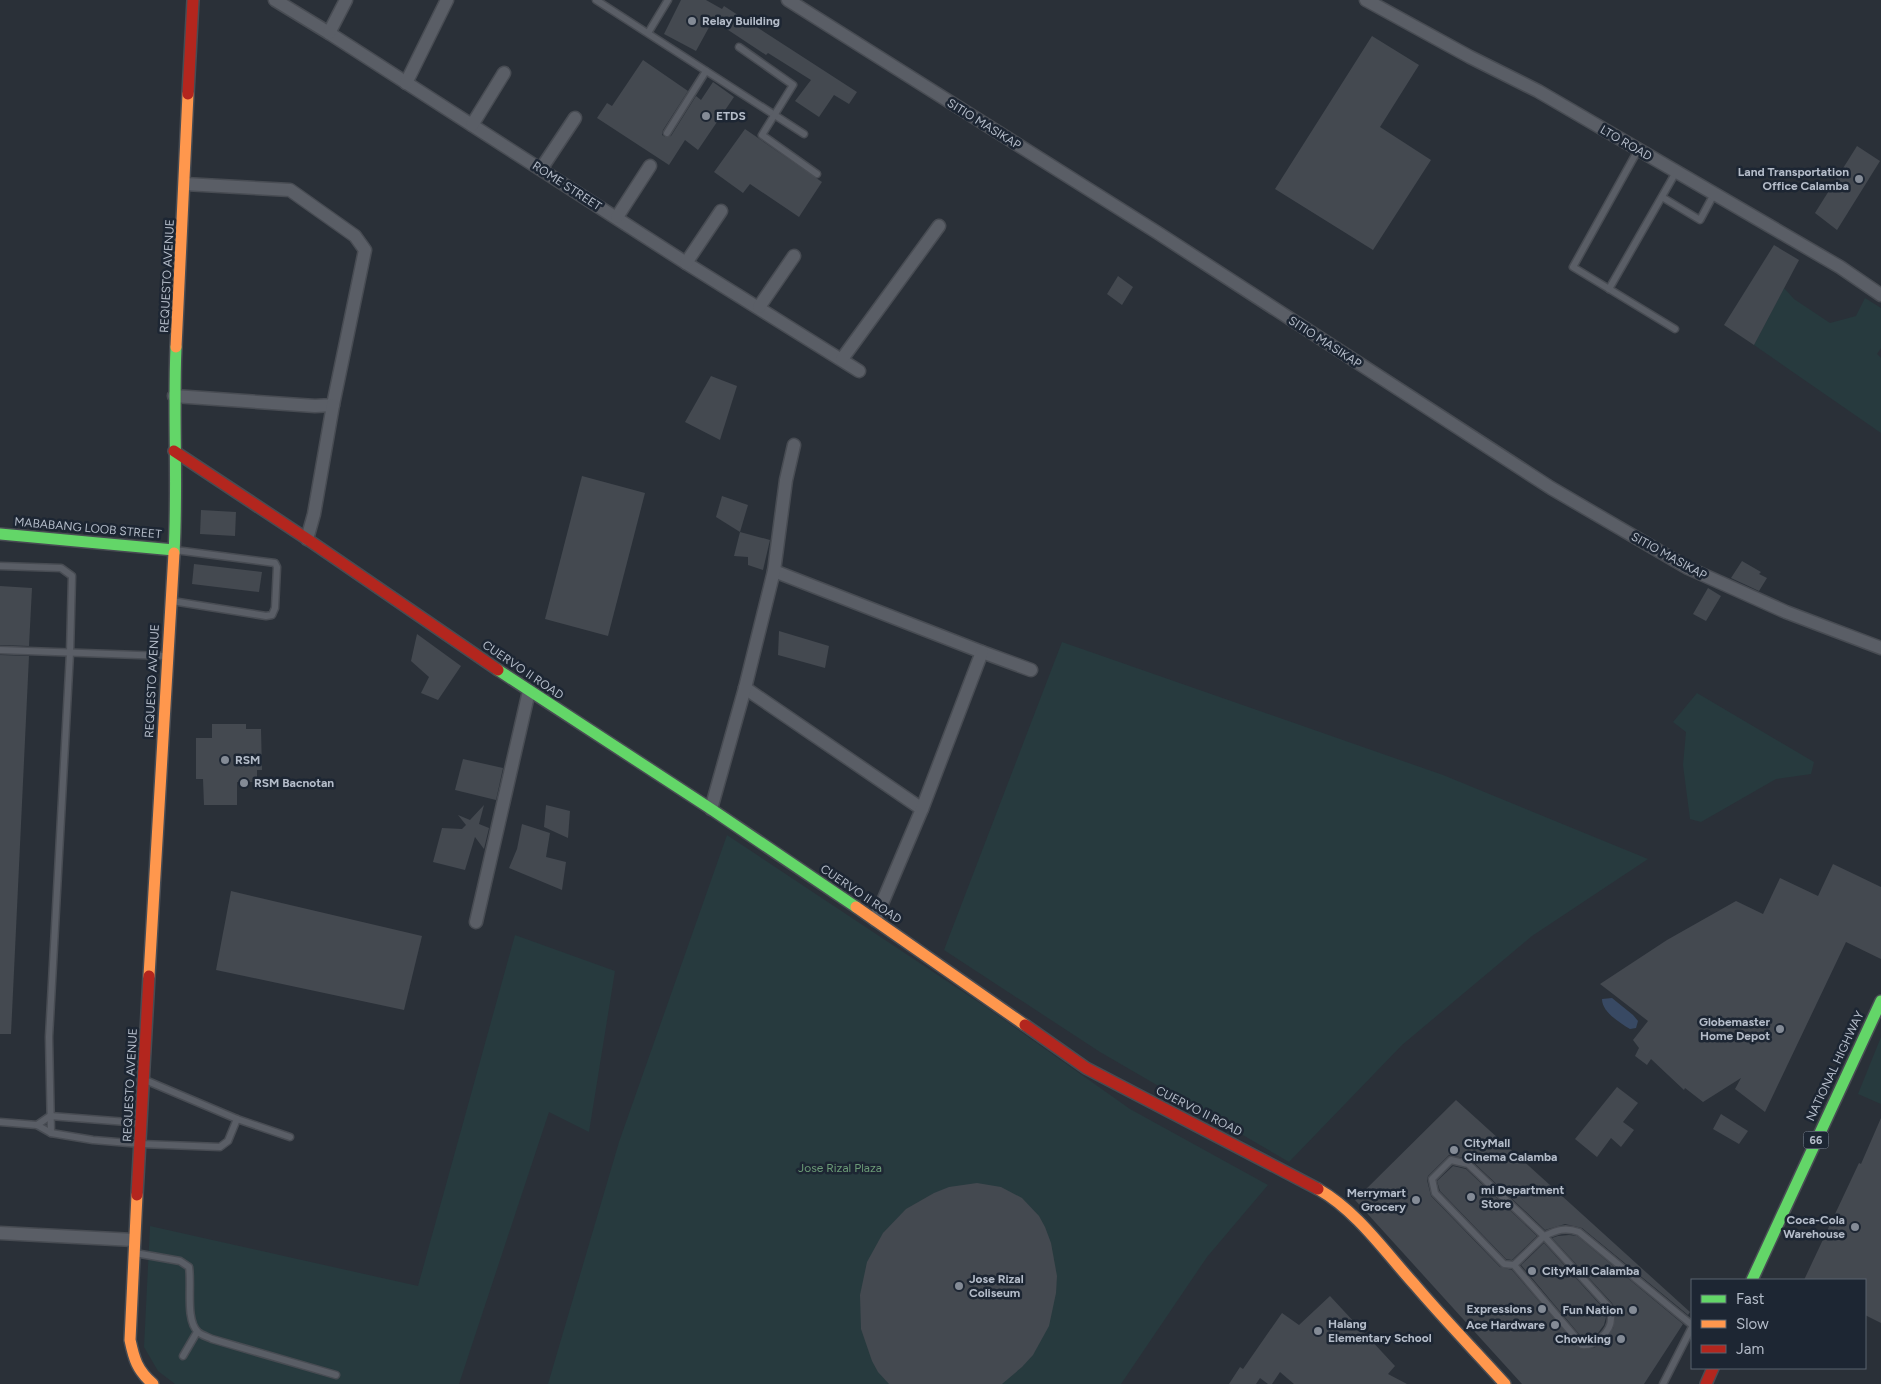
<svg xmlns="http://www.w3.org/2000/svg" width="1881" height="1384" font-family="Figtree,sans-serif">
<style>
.green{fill:#273a3e}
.water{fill:#384963}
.building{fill:#444950}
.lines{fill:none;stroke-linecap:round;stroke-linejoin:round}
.lane-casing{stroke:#484c53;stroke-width:9}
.street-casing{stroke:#484c53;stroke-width:15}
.fast-casing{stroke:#484c53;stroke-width:14}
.slow-casing{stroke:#484c53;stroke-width:14}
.jam-casing{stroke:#484c53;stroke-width:14}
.lane{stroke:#5a5e66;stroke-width:6}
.street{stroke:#5a5e66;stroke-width:12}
.fast{stroke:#63d668;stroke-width:11}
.slow{stroke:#ff974d;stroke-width:11}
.jam{stroke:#b3261e;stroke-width:11}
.poi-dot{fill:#848b96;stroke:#1d2633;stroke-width:2}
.labels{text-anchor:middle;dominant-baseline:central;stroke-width:5;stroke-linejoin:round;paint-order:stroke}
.shield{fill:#1d2633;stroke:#878f9c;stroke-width:1}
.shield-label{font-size:11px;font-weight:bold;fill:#b4bcc9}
.poi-label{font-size:12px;font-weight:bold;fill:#b4bcc9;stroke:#1d2633;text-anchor:start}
.street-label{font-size:12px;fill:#b4bcc9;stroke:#1d2633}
.park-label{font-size:12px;fill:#6b9a76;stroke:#1d2633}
</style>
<rect width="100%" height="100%" fill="#2a3038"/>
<g class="green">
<path d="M1784,288L1794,299L1830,323L1856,316L1865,298L1881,308V348L1877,354L1881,358V433L1754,345Z"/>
<path d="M1062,642L1443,775L1648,859L1532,936L1402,1045L1289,1162L1100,1052L944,950Z"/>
<path d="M1697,693L1814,762L1811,774L1776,779L1701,822L1690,819L1683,765L1686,732L1673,722Z"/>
<path d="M727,835L986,1007L1130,1109L1268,1185L1207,1257L1121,1384H548L619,1142Z"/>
<path d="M515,935L615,971L589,1132L549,1112L459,1384H175L158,1371L144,1347L150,1226L418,1286Z"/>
<path d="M1881,1037V1104L1858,1094Z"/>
</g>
<path class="water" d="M1612,998L1633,1015L1638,1021L1636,1028L1630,1029C1620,1023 1602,1012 1602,999Z"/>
<g class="building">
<path d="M681,0H706L722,9L724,6L857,92L849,104L834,95L819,117L795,101L811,80L768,53L766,55L713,20L696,51L664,34Z"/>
<path d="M1372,36L1419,65L1380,127L1431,160L1373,250L1275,189Z"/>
<path d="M643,60L688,91L663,130L662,135L665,137L671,136L696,96L701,100L713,82L734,97L698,150L685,140L669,165L597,118L607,103L612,106Z"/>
<path d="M745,129L822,182L799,217L750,184L743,193L714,172Z"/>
<path d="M1857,146L1880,161L1837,230L1815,213Z"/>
<path d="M1774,245L1799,260L1754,345L1724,325Z"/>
<path d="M1118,276L1133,287L1122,305L1107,294Z"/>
<path d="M711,376L737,386L720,440L685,422Z"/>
<path d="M582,476L645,493L608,636L545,619Z"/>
<path d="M722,496L748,505L740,532L716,517Z"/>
<path d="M201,510L236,512L235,536L200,534Z"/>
<path d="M740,532L770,540L763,570L748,565V557L734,556Z"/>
<path d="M1742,561L1761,572L1759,574L1767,578L1759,591L1731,578Z"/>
<path d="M194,564L262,572L259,592L192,584Z"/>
<path d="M0,586L32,588L29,646L0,645Z"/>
<path d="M1708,588L1721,596L1706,621L1693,614Z"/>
<path d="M779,631L829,646L825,668L778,655Z"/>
<path d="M417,634L461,666L438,700L421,693L429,677L411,661Z"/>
<path d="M0,655L29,656L11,1034H0Z"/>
<path d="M212,724H246V729H261L262,770H257V782H237V805H204L203,779H196V738H212Z"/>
<path d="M463,759L503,768L496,800L455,790Z"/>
<path d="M484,805L479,824L489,828L484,849L475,837L465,870L433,862L442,828L462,829L466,825L458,815L470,820Z"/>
<path d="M546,805L570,811L568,838L544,827Z"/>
<path d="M522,824L550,833L546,857L566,862L562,890L509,868L517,849Z"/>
<path d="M1833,864L1881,887V959L1846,942L1765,1112L1735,1089L1741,1078L1703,1102L1685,1088L1684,1090L1651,1059L1647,1065L1635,1056L1639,1048L1633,1040L1648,1021L1600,984L1667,940L1736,901L1763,914L1780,878L1818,896Z"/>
<path d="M231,891L422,936L404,1010L216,970Z"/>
<path d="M1617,1087L1638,1103L1623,1122L1634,1130L1621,1147L1611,1138L1597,1157L1575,1139Z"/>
<path d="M1456,1100L1690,1312L1688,1315L1582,1228L1565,1224L1545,1230L1470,1159L1449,1155L1428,1176L1427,1180L1431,1196L1500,1267L1512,1270L1580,1349L1594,1348L1605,1340L1613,1329L1616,1314L1612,1303L1552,1238L1558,1236L1569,1235L1577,1236L1683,1324L1644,1384H1522L1355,1200Z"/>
<path d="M1721,1114L1748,1131L1739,1144L1713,1129Z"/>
<path d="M1881,1118V1323L1865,1315V1280H1804L1859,1163L1861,1164Z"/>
<path d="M1453,1166L1466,1169L1537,1236L1512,1260L1506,1259L1440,1191L1437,1181Z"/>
<path d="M977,1183L1001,1187L1022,1198L1039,1216L1045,1227L1051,1243L1057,1276L1056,1293L1049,1326L1033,1355L1022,1367L1002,1384H889L878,1372L872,1361L861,1329L860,1295L867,1262L883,1233L906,1209L934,1193L949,1187Z"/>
<path d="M1544,1243L1604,1309L1606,1317L1604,1325L1598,1333L1590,1339L1584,1340L1521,1265Z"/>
<path d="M1330,1296L1395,1366L1388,1374L1407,1384H1294L1280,1372L1272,1384H1268L1260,1378L1256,1384H1229L1240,1367L1243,1369L1282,1313L1299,1325Z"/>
</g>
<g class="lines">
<g class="lane-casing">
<g id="lane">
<path d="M596,0L804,134"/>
<path d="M648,33L668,0"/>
<path d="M739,47L793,85L762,135L817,174"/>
<path d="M667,133L706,71"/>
<path d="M1638,150L1573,267L1675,329"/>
<path d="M1662,197L1700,220L1714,194"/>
<path d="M1609,289L1676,172"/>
<path d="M0,566L61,568L72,576L70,653L49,1037L51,1133"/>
<path d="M172,601L266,616L272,615L275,608L277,567L275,563L175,550"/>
<path d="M0,650L166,656"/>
<path d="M145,1080L237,1119L290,1137"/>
<path d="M0,1122L37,1125L51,1133L93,1140L141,1144L220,1147L228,1141L237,1119"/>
<path d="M37,1125L50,1116L140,1123"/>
<path d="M135,1253L180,1261L189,1267C192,1285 185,1320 198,1332C201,1335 208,1337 212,1339L336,1375"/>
<path d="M1514,1265L1544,1236L1608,1306C1609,1309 1611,1314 1611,1317C1612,1331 1595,1347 1582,1345L1514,1265L1504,1264L1435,1193L1432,1179L1451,1160L1468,1164L1544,1236C1557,1230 1565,1227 1579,1232L1692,1325"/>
<path d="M183,1356L197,1332"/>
<path d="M1663,1384L1692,1327"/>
</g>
</g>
<g class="street-casing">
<g id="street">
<path d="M275,0L329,33L686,263L859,371"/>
<path d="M788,0L1158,233L1551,488L1688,568L1786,612L1881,648"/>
<path d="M1366,0L1470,57L1538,91L1840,267L1881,295"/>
<path d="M329,33L346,0"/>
<path d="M406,83L447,0"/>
<path d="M472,125L504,73"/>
<path d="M541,169L575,118"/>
<path d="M617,217L650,166"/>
<path d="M686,263L721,211"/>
<path d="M759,307L794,256"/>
<path d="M842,359L939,226"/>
<path d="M174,396L315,406L333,405L365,250L355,236L290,190L185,184"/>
<path d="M307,539L314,514L333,405"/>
<path d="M774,571L982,652L1031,670"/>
<path d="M745,688L922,809"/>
<path d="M711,809L745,688L774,571L786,480L794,445"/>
<path d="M875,920L922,809L982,652"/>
<path d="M476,922L529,691"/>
<path d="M0,1233L134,1240"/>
</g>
</g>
<g class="fast-casing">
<g id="fast">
<path d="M0,534L174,550"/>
<path d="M174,553C178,484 173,416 176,347"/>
<path d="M498,670L711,809L856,907"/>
<path d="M1752,1280L1881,1001"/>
</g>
</g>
<g class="slow-casing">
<g id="slow">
<path d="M176,347L188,94"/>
<path d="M856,907L1025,1025"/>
<path d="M149,976L174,553"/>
<path d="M1318,1189C1357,1211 1385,1252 1415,1285C1444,1319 1475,1351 1505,1384"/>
<path d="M137,1195L130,1340C134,1359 137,1370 153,1384"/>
</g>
</g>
<g class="jam-casing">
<g id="jam">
<path d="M188,94L193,0"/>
<path d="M174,451L307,539L498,670"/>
<path d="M1025,1025L1086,1068L1318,1189"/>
<path d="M137,1195L149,976"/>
<path d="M1706,1384L1713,1368"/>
</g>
</g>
<use href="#lane" class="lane"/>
<use href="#street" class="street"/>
<use href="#fast" class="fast"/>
<use href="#slow" class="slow"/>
<use href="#jam" class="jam"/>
</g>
<g class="poi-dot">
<circle cx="692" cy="21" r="5"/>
<circle cx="706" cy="116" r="5"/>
<circle cx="1859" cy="179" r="5"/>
<circle cx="225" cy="760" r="5"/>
<circle cx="244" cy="783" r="5"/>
<circle cx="1780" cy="1029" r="5"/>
<circle cx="1454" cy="1150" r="5"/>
<circle cx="1471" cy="1197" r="5"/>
<circle cx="1416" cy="1200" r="5"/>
<circle cx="1855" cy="1227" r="5"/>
<circle cx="1532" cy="1271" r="5"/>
<circle cx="959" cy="1286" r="5"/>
<circle cx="1542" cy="1309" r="5"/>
<circle cx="1633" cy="1310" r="5"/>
<circle cx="1555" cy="1325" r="5"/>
<circle cx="1318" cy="1331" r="5"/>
<circle cx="1621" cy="1339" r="5"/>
</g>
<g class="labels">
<rect class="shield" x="1803.5" y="1131.5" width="25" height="17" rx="4"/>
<g class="shield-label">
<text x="1816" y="1140">66</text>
</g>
<g class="poi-label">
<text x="702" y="21">Relay Building</text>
<text x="716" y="116">ETDS</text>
<text x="1849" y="172" text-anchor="end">Land Transportation<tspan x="1849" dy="14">Office Calamba</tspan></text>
<text x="235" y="760">RSM</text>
<text x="254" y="783">RSM Bacnotan</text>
<text x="1770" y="1022" text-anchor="end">Globemaster<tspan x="1770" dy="14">Home Depot</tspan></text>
<text x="1464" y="1143">CityMall<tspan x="1464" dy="14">Cinema Calamba</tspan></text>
<text x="1481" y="1190">mi Department<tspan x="1481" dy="14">Store</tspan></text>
<text x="1406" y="1193" text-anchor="end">Merrymart<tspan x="1406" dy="14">Grocery</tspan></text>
<text x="1845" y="1220" text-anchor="end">Coca-Cola<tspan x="1845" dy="14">Warehouse</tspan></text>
<text x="1542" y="1271">CityMall Calamba</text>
<text x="969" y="1279">Jose Rizal<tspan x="969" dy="14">Coliseum</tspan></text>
<text x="1532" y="1309" text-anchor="end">Expressions</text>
<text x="1623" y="1310" text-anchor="end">Fun Nation</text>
<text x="1328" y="1324">Halang<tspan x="1328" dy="14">Elementary School</tspan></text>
<text x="1545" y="1325" text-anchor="end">Ace Hardware</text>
<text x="1611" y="1339" text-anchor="end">Chowking</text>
</g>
<g class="street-label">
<text transform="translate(984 124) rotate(32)">SITIO MASIKAP</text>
<text transform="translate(1626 143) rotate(30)">LTO ROAD</text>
<text transform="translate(567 186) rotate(33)">ROME STREET</text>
<text transform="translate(167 276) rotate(-87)">REQUESTO AVENUE</text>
<text transform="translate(1325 342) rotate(33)">SITIO MASIKAP</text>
<text transform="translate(88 528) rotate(5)">MABABANG LOOB STREET</text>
<text transform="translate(1669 556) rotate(29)">SITIO MASIKAP</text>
<text transform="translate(523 670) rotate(34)">CUERVO II ROAD</text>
<text transform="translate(152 681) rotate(-87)">REQUESTO AVENUE</text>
<text transform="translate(861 894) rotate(34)">CUERVO II ROAD</text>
<text transform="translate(1835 1066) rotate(-65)">NATIONAL HIGHWAY</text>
<text transform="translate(130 1085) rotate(-87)">REQUESTO AVENUE</text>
<text transform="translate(1199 1111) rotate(27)">CUERVO II ROAD</text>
</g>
<g class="park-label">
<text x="840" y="1168">Jose Rizal Plaza</text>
</g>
</g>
<rect x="1691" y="1279" width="175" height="90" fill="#1d2633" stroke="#59626f"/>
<rect x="1701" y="1295" width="25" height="8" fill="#63d668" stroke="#59626f"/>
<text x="1736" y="1304" font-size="15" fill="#b4bcc9">Fast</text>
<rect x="1701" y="1320" width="25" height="8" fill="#ff974d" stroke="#59626f"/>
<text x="1736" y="1329" font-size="15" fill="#b4bcc9">Slow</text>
<rect x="1701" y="1345" width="25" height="8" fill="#b3261e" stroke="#59626f"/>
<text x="1736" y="1354" font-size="15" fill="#b4bcc9">Jam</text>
</svg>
